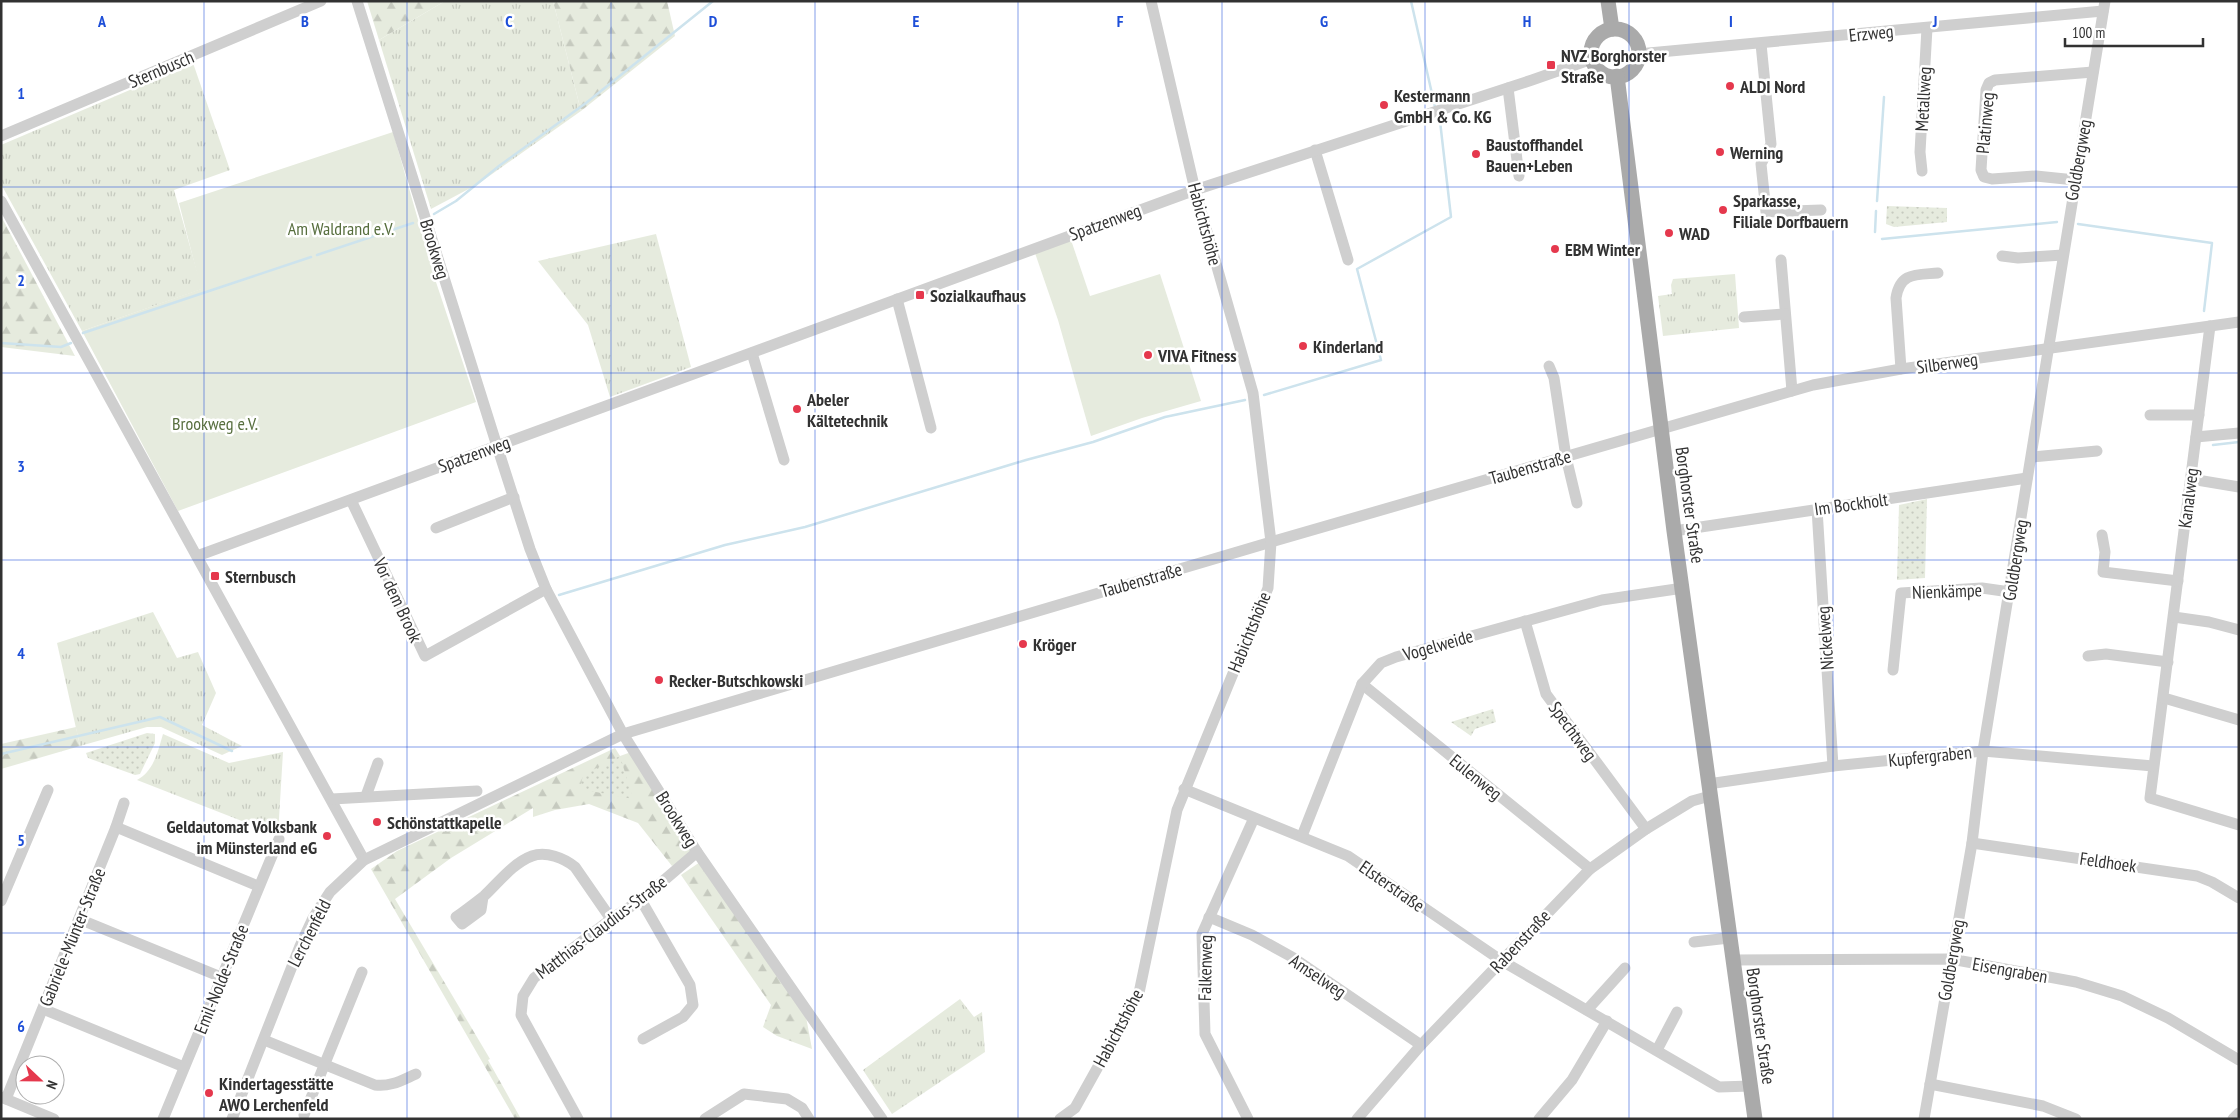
<svg xmlns="http://www.w3.org/2000/svg" width="2240" height="1120" font-family="'PT Sans Narrow',sans-serif">
<style>
.grass{fill:url(#grass-tufts)}
.forest{fill:url(#forest-firs)}
.park{fill:url(#park-dots)}
.garden{fill:#e6ebde}
.lines{fill:none;stroke-linecap:round;stroke-linejoin:round}
.stream{stroke:#cde3ed;stroke-width:2.5}
.minor{stroke:#cfcfcf;stroke-width:11}
.major{stroke:#aaa;stroke-width:15}
.grid{fill:none;stroke:#1d4ed8;stroke-width:1;stroke-opacity:0.55}
.poi-dot{fill:#e5384d;stroke:#fff;stroke-width:2}
.labels{text-anchor:middle;dominant-baseline:central;stroke-width:5;stroke-linejoin:round;paint-order:stroke}
.street-label{font-size:18px;fill:#323232;stroke:#fff}
.poi-label{font-size:18px;font-weight:bold;fill:#323232;stroke:#fff;text-anchor:start}
.park-label{font-size:18px;fill:#576e3e;stroke:#fff}
.grid-label{font-size:16px;text-anchor:middle;font-weight:bold;fill:#1d4ed8;stroke:#fff;stroke-width:5;stroke-linejoin:round;paint-order:stroke}
</style>
<defs>
<pattern id="grass-tufts" width="24" height="20" patternUnits="userSpaceOnUse" patternTransform="scale(1.25)"><rect width="24" height="20" fill="#e6ebde"/><path d="M3 7l-1-3M5 7V3M7 7l1-3M15 17l-1-3M17 17v-4M19 17l1-3" fill="none" stroke="#c6cabf"/></pattern>
<pattern id="forest-firs" width="22" height="20" patternUnits="userSpaceOnUse" patternTransform="scale(1.25)"><rect width="22" height="20" fill="#e6ebde"/><path d="M5 1l3.5 6h-7zM16 11l3.5 6h-7z" fill="#c6cabf"/></pattern>
<pattern id="park-dots" width="8" height="8" patternUnits="userSpaceOnUse" patternTransform="scale(1.25)"><rect width="8" height="8" fill="#e6ebde"/><path d="M2 2h.1M6 6h.1" fill="none" stroke="#c6cabf" stroke-width="1.8" stroke-linecap="round"/></pattern>
</defs>
<rect width="100%" height="100%" fill="#fff"/>
<g class="grass">
<path d="M445,1H553L581,111L478,184L431,209L379,40Z"/>
<path d="M193,63L230,170L174,190L202,289L82,331L1,184V145Z"/>
<path d="M656,234L691,367L610,397L588,325L538,261Z"/>
<path d="M1735,274L1739,328L1663,336L1658,296L1672,294L1671,285L1673,279Z"/>
<path d="M153,612L177,658L198,652L216,693L202,725L242,746L222,755L161,727H147L80,746L57,643Z"/>
<path d="M163,734L229,763L283,752L278,835L137,780C154,771 158,751 163,734Z"/>
<path d="M960,999L974,1017L982,1012L985,1052L892,1114L863,1070Z"/>
</g>
<g class="forest">
<path d="M367,1H445L379,40Z"/>
<path d="M553,1H667L675,36L581,111Z"/>
<path d="M1,216L75,356L1,347Z"/>
<path d="M76,727L80,746L1,769V744Z"/>
<path d="M615,748L620,756L634,751L697,852L672,866L638,823L589,804L555,810L533,817V808L451,858L395,899L490,1059L488,1060L521,1119H515L371,869L397,851Z"/>
<path d="M703,860L804,1006L812,1049L777,1036L763,1027L771,1005L681,875Z"/>
</g>
<g class="park">
<path d="M1887,206L1947,208V222L1894,227L1886,224Z"/>
<path d="M1927,499L1925,578L1897,580L1899,505Z"/>
<path d="M1493,709L1496,722L1475,729L1471,736L1451,722Z"/>
<path d="M147,733L155,734V743L140,774L135,775L88,758L86,753Z"/>
<path d="M620,756L633,799L580,789L583,775Z"/>
</g>
<g class="garden">
<path d="M393,132L434,276L476,402L178,511L82,331L201,289L179,203Z"/>
<path d="M1071,240L1090,296L1160,274L1201,401L1142,418L1091,436L1058,320L1035,253Z"/>
</g>
<g class="lines">
<g class="stream">
<path d="M1411,1L1435,107"/>
<path d="M1877,201L1884,97"/>
<path d="M434,214L456,201L499,166L586,103L713,1"/>
<path d="M2078,224L2212,243L2204,311"/>
<path d="M1875,232L1876,211"/>
<path d="M1882,239L2057,222"/>
<path d="M317,255L413,223"/>
<path d="M83,333L311,257"/>
<path d="M1,343L61,347L71,343"/>
<path d="M1264,395L1381,360L1357,269L1451,217L1440,121"/>
<path d="M2213,445L2239,442"/>
<path d="M559,595L725,545L805,527L1026,460L1093,442L1165,417L1245,400"/>
<path d="M1,754L160,717L232,751"/>
</g>
<g class="minor">
<path d="M357,1L497,446L530,549L546,589L623,734L697,852L882,1119"/>
<path d="M1761,44L1771,144L1761,164L1766,212L1821,210"/>
<path d="M1638,54L2103,11"/>
<path d="M1508,88L1519,176"/>
<path d="M1,136L321,1"/>
<path d="M1315,150L1348,260"/>
<path d="M1922,171L1920,152L1927,28"/>
<path d="M2075,180L2036,176L1992,179L1984,177L1981,170L1986,90L1989,83L1995,80L2093,72"/>
<path d="M1,201L364,860"/>
<path d="M2002,256L2018,258L2063,255"/>
<path d="M1781,260L1792,391"/>
<path d="M897,299L931,428"/>
<path d="M1744,317L1785,314"/>
<path d="M2210,326L2150,798L2239,825"/>
<path d="M752,353L784,460"/>
<path d="M1549,366L1554,378L1566,457L1577,503"/>
<path d="M1901,369L1896,298C1900,272 1916,275 1938,273"/>
<path d="M2150,415H2199"/>
<path d="M2196,437L2239,433"/>
<path d="M2032,457L2097,451"/>
<path d="M2191,479L2239,487"/>
<path d="M351,500L425,656L546,589"/>
<path d="M1817,509L1833,766"/>
<path d="M436,528L514,497"/>
<path d="M1674,531L2027,478"/>
<path d="M2102,535L2105,552L2103,572L2178,581"/>
<path d="M197,556L1195,190L1532,80L1592,59"/>
<path d="M2174,617L2209,622L2239,630"/>
<path d="M1525,621L1546,694L1646,829"/>
<path d="M2088,656L2106,654L2168,662"/>
<path d="M1893,670L1901,593L1982,588L2010,592"/>
<path d="M1362,684L1590,869"/>
<path d="M2164,698L2239,720"/>
<path d="M1708,784L1833,766L1983,751L2153,766"/>
<path d="M1184,789L1348,856L1502,961L1719,1087L1751,1086"/>
<path d="M366,796L378,763"/>
<path d="M332,799L477,791"/>
<path d="M116,827L258,886"/>
<path d="M1302,836L1362,684L1381,663L1396,657L1602,600L1683,588"/>
<path d="M1972,843L2197,876L2212,882L2239,898"/>
<path d="M483,897L481,910L462,924L456,917C466,910 475,903 484,896C498,883 513,863 532,856C546,851 564,858 575,867L611,919"/>
<path d="M641,900L690,985L693,1005L683,1017L643,1039"/>
<path d="M1,901L48,790"/>
<path d="M1209,917L1252,935L1292,957L1421,1045"/>
<path d="M79,919L221,977"/>
<path d="M1694,942L1729,938"/>
<path d="M1732,960L1951,959L2076,982L2122,996L2168,1018L2239,1060"/>
<path d="M43,1009L184,1067"/>
<path d="M1587,1010L1625,968"/>
<path d="M264,1040L375,1085C391,1087 402,1080 416,1074"/>
<path d="M1657,1050L1677,1012"/>
<path d="M1930,1084L2043,1106L2076,1119"/>
<path d="M1,1097L54,1119"/>
<path d="M6,1099L116,827L124,803"/>
<path d="M304,1115L362,972"/>
<path d="M163,1119L279,839"/>
<path d="M232,1119L300,946L313,918L330,892L364,860L623,734L1271,542L1813,385L1901,369L2239,322"/>
<path d="M578,1119L521,1015L523,996L534,978L611,919L641,900L697,852"/>
<path d="M705,1119L744,1094L787,1099L802,1108L809,1119"/>
<path d="M1060,1119L1075,1108L1139,993L1177,810L1268,588L1271,542L1253,393L1195,190L1151,1"/>
<path d="M1248,1119L1205,1034L1202,934L1254,818"/>
<path d="M1357,1119L1421,1045L1590,869L1646,829L1692,801L1710,796"/>
<path d="M1539,1119L1572,1080L1607,1021"/>
<path d="M1924,1119L1972,843L1983,751L2105,1"/>
<path d="M2233,1119L2239,1113"/>
</g>
<g class="major">
<path d="M1608,1L1612,29"/>
<circle cx="1615" cy="53" r="24"/>
<path d="M1617,76L1674,531L1755,1119"/>
</g>
</g>
<path class="grid" d="M204,1V1119M407,1V1119M611,1V1119M815,1V1119M1018,1V1119M1222,1V1119M1425,1V1119M1629,1V1119M1833,1V1119M2036,1V1119M1,187H2239M1,373H2239M1,560H2239M1,747H2239M1,933H2239"/>
<g class="poi-dot">
<rect x="1546" y="60" width="10" height="10" rx="2.5"/>
<circle cx="1730" cy="86" r="5"/>
<circle cx="1384" cy="105" r="5"/>
<circle cx="1720" cy="152" r="5"/>
<circle cx="1476" cy="154" r="5"/>
<circle cx="1723" cy="210" r="5"/>
<circle cx="1669" cy="233" r="5"/>
<circle cx="1555" cy="249" r="5"/>
<rect x="915" y="290" width="10" height="10" rx="2.5"/>
<circle cx="1303" cy="346" r="5"/>
<circle cx="1148" cy="355" r="5"/>
<circle cx="797" cy="409" r="5"/>
<rect x="210" y="571" width="10" height="10" rx="2.5"/>
<circle cx="1023" cy="644" r="5"/>
<circle cx="659" cy="680" r="5"/>
<circle cx="377" cy="822" r="5"/>
<circle cx="327" cy="836" r="5"/>
<circle cx="209" cy="1093" r="5"/>
</g>
<g class="labels">
<g class="street-label">
<text transform="translate(1871 33) rotate(-6)">Erzweg</text>
<text transform="translate(161 69) rotate(-23)">Sternbusch</text>
<text transform="translate(1923 99) rotate(-87)">Metallweg</text>
<text transform="translate(1985 123) rotate(-85)">Platinweg</text>
<text transform="translate(2078 160) rotate(-80)">Goldbergweg</text>
<text transform="translate(1105 222) rotate(-20)">Spatzenweg</text>
<text transform="translate(1205 224) rotate(75)">Habichtshöhe</text>
<text transform="translate(435 249) rotate(73)">Brookweg</text>
<text transform="translate(1947 363) rotate(-8)">Silberweg</text>
<text transform="translate(474 454) rotate(-20)">Spatzenweg</text>
<text transform="translate(1530 467) rotate(-16)">Taubenstraße</text>
<text transform="translate(2188 498) rotate(-83)">Kanalweg</text>
<text transform="translate(1851 504) rotate(-8)">Im Bockholt</text>
<text transform="translate(1690 505) rotate(82)">Borghorster Straße</text>
<text transform="translate(2015 560) rotate(-81)">Goldbergweg</text>
<text transform="translate(1141 580) rotate(-16)">Taubenstraße</text>
<text transform="translate(1947 591) rotate(-2)">Nienkämpe</text>
<text transform="translate(398 600) rotate(65)">Vor dem Brook</text>
<text transform="translate(1249 632) rotate(-68)">Habichtshöhe</text>
<text transform="translate(1825 638) rotate(-94)">Nickelweg</text>
<text transform="translate(1438 645) rotate(-16)">Vogelweide</text>
<text transform="translate(1573 731) rotate(54)">Spechtweg</text>
<text transform="translate(1930 756) rotate(-6)">Kupfergraben</text>
<text transform="translate(1476 777) rotate(39)">Eulenweg</text>
<text transform="translate(677 819) rotate(58)">Brookweg</text>
<text transform="translate(2108 862) rotate(8)">Feldhoek</text>
<text transform="translate(1392 886) rotate(35)">Elsterstraße</text>
<text transform="translate(601 927) rotate(-37)">Matthias-Claudius-Straße</text>
<text transform="translate(309 933) rotate(-63)">Lerchenfeld</text>
<text transform="translate(72 937) rotate(-68)">Gabriele-Münter-Straße</text>
<text transform="translate(1520 941) rotate(-47)">Rabenstraße</text>
<text transform="translate(1951 960) rotate(-80)">Goldbergweg</text>
<text transform="translate(1205 968) rotate(-89)">Falkenweg</text>
<text transform="translate(2010 970) rotate(10)">Eisengraben</text>
<text transform="translate(1318 976) rotate(34)">Amselweg</text>
<text transform="translate(221 979) rotate(-68)">Emil-Nolde-Straße</text>
<text transform="translate(1761 1026) rotate(82)">Borghorster Straße</text>
<text transform="translate(1118 1028) rotate(-62)">Habichtshöhe</text>
</g>
<g class="poi-label">
<text x="1561" y="55">NVZ Borghorster<tspan x="1561" dy="21">Straße</tspan></text>
<text x="1740" y="86">ALDI Nord</text>
<text x="1394" y="95">Kestermann<tspan x="1394" dy="21">GmbH &amp; Co. KG</tspan></text>
<text x="1486" y="144">Baustoffhandel<tspan x="1486" dy="21">Bauen+Leben</tspan></text>
<text x="1730" y="152">Werning</text>
<text x="1733" y="200">Sparkasse,<tspan x="1733" dy="21">Filiale Dorfbauern</tspan></text>
<text x="1679" y="233">WAD</text>
<text x="1565" y="249">EBM Winter</text>
<text x="930" y="295">Sozialkaufhaus</text>
<text x="1313" y="346">Kinderland</text>
<text x="1158" y="355">VIVA Fitness</text>
<text x="807" y="399">Abeler<tspan x="807" dy="21">Kältetechnik</tspan></text>
<text x="225" y="576">Sternbusch</text>
<text x="1033" y="644">Kröger</text>
<text x="669" y="680">Recker-Butschkowski</text>
<text x="387" y="822">Schönstattkapelle</text>
<text x="317" y="826" text-anchor="end">Geldautomat Volksbank<tspan x="317" dy="21">im Münsterland eG</tspan></text>
<text x="219" y="1083">Kindertagesstätte<tspan x="219" dy="21">AWO Lerchenfeld</tspan></text>
</g>
<g class="park-label">
<text x="341" y="228">Am Waldrand e.V.</text>
<text x="215" y="423">Brookweg e.V.</text>
</g>
</g>
<g class="grid-label">
<text x="102" y="27">A</text>
<text x="305" y="27">B</text>
<text x="509" y="27">C</text>
<text x="713" y="27">D</text>
<text x="916" y="27">E</text>
<text x="1120" y="27">F</text>
<text x="1324" y="27">G</text>
<text x="1527" y="27">H</text>
<text x="1731" y="27">I</text>
<text x="1935" y="27">J</text>
<text x="21" y="99">1</text>
<text x="21" y="286">2</text>
<text x="21" y="472">3</text>
<text x="21" y="659">4</text>
<text x="21" y="846">5</text>
<text x="21" y="1032">6</text>
</g>
<rect width="2240" height="1120" fill="none" stroke="#323232" stroke-width="5"/>
<g transform="translate(40 1080) rotate(112)"><circle r="24" fill="#ffffff" stroke="#adadad"/>
<path d="M0-4L9 19L0 12L-9 19Z" fill="#e5384d"/>
<text y="-8" font-size="14" font-weight="bold" text-anchor="middle" fill="#323232">N</text>
</g>
<path d="M2065 38v8h138v-8" fill="none" stroke="#323232" stroke-width="2.5"/>
<text x="2072" y="38" font-size="15" fill="#323232" stroke="#ffffff" stroke-width="4" paint-order="stroke">100 m</text>
</svg>
